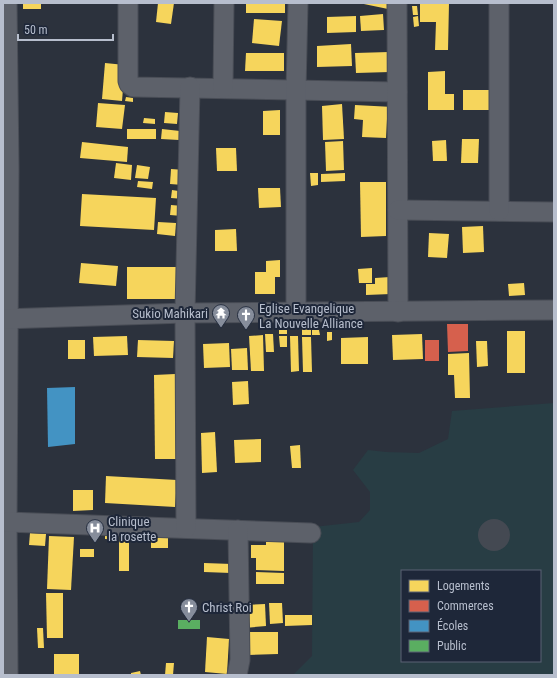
<svg xmlns="http://www.w3.org/2000/svg" width="557" height="678" font-family="'Roboto Condensed',sans-serif">
<style>
.green{fill:#283d44;fill-rule:evenodd}
.homes{fill:#f6d55c}
.shops{fill:#d6604d}
.schools{fill:#4393c3}
.public{fill:#5aae61}
.building{fill:#444952}
.lines{fill:none;stroke-linecap:round;stroke-linejoin:round}
.minor-casing{stroke:#494d56;stroke-width:21}
.minor{stroke:#5d616a;stroke-width:19}
.labels{text-anchor:middle;dominant-baseline:central;stroke-width:4;stroke-linejoin:round;paint-order:stroke}
.poi-label{font-size:13px;fill:#b7becd;stroke:#1e2739;text-anchor:start}
</style>
<rect width="100%" height="100%" fill="#2c323d"/>
<path class="green" d="M554,403V675H293L312,656L313,527L359,522L370,510V492L353,470L368,450L386,452L419,453L448,439L452,411ZM402,571H540V661H402Z"/>
<g class="homes">
<rect x="23" y="3" width="18" height="6"/>
<path d="M158,3H174L171,24L156,22Z"/>
<rect x="246" y="3" width="39" height="10"/>
<path d="M359,3H389L388,9Z"/>
<path d="M420,3H449L448,50H435L436,22H420Z"/>
<path d="M412,6H417L418,15H413Z"/>
<path d="M383,14L384,30L361,31L360,16Z"/>
<path d="M356,16V32L327,33V17Z"/>
<path d="M418,16L419,26L414,27L413,17Z"/>
<path d="M254,19L282,21L279,46L252,43Z"/>
<path d="M351,44L352,66L317,67V46Z"/>
<path d="M389,52L390,72L356,73L355,53Z"/>
<path d="M246,53H284V71H245Z"/>
<path d="M105,63L125,65L122,101L102,99Z"/>
<path d="M445,71V94H454V110H428V72Z"/>
<rect x="463" y="90" width="26" height="20"/>
<path d="M126,97L133,98V102L125,101Z"/>
<path d="M98,103L125,105L122,129L96,127Z"/>
<path d="M342,104L344,139L323,140L322,106Z"/>
<path d="M355,105L393,107L392,119H387L386,138L362,137L363,120L354,119Z"/>
<path d="M280,110V135H263V111Z"/>
<path d="M165,112L178,113L177,124L164,123Z"/>
<path d="M144,118L155,119V124L143,123Z"/>
<rect x="127" y="129" width="29" height="10"/>
<path d="M162,129L180,131L179,140L161,139Z"/>
<path d="M462,139H479L478,163H461Z"/>
<path d="M446,140L447,161H433L432,141Z"/>
<path d="M343,141L344,170L326,171L325,142Z"/>
<path d="M82,142L128,147L127,162L80,158Z"/>
<path d="M216,148H236L237,171H217Z"/>
<path d="M116,163L132,165L131,180L114,178Z"/>
<path d="M137,165L150,167L148,179L135,178Z"/>
<path d="M171,169L185,170L183,185L170,184Z"/>
<path d="M310,173H318V185L311,186Z"/>
<path d="M345,173V181L321,182V174Z"/>
<path d="M138,181L153,182L152,189L137,187Z"/>
<path d="M360,182H386V236L361,237Z"/>
<path d="M258,188H280L281,207L259,208Z"/>
<path d="M172,190L185,192L184,199L171,198Z"/>
<path d="M82,194L156,198L154,230L80,226Z"/>
<path d="M171,205L183,206L182,216L170,215Z"/>
<path d="M158,222L176,223L175,236L157,234Z"/>
<path d="M483,226L484,252L463,253L462,227Z"/>
<path d="M236,229L237,251H215V230Z"/>
<path d="M429,233L449,234L447,258L428,257Z"/>
<path d="M280,260V277H275V294H255V272H266V261Z"/>
<path d="M81,263L118,266L116,286L79,283Z"/>
<rect x="127" y="267" width="50" height="32"/>
<path d="M372,268V283H359L358,269Z"/>
<path d="M390,277L391,294L366,295V284H375V278Z"/>
<path d="M524,283L525,295L509,296L508,284Z"/>
<rect x="302" y="327" width="9" height="8"/>
<rect x="279" y="330" width="8" height="4"/>
<path d="M312,330H319L320,335H312Z"/>
<rect x="507" y="331" width="18" height="42"/>
<path d="M327,332H332V340L327,341Z"/>
<path d="M265,334H273L274,352H266Z"/>
<path d="M422,334L423,359L393,360L392,335Z"/>
<path d="M263,335L264,371H251L249,336Z"/>
<path d="M127,336L128,355L94,356L93,337Z"/>
<path d="M279,336H287V347H280Z"/>
<path d="M290,336H298L299,371L291,372Z"/>
<path d="M302,337H311L312,372H303Z"/>
<path d="M368,337V364H341V338Z"/>
<rect x="68" y="340" width="17" height="19"/>
<path d="M138,340L174,341L173,358L137,357Z"/>
<path d="M476,341H487L488,366L477,367Z"/>
<path d="M229,343L230,367L204,368L203,344Z"/>
<path d="M247,348L248,370H232L231,349Z"/>
<path d="M469,353L470,398H455L454,375H448V354Z"/>
<path d="M175,374L176,459H155L154,375Z"/>
<path d="M248,381L249,404L233,405L232,382Z"/>
<path d="M215,432L217,472L202,473L201,433Z"/>
<path d="M261,439V462L235,463L234,440Z"/>
<path d="M300,445L301,468H292L290,446Z"/>
<path d="M106,476L177,480L175,507L105,503Z"/>
<path d="M73,490H93V510L73,511Z"/>
<path d="M30,533L46,534L45,546L29,545Z"/>
<path d="M105,534H118L117,540L105,539Z"/>
<path d="M168,535V548H151V536Z"/>
<path d="M49,536L74,537L71,590L47,589Z"/>
<rect x="119" y="536" width="10" height="35"/>
<path d="M266,542H284V571L256,570V558H251V545H266Z"/>
<rect x="80" y="549" width="14" height="8"/>
<path d="M204,563L232,564L231,573L204,572Z"/>
<path d="M256,572L284,573V584H256Z"/>
<path d="M46,593H63V638H47Z"/>
<path d="M269,603H282L283,623L270,624Z"/>
<path d="M265,604L266,626L244,628L243,605Z"/>
<path d="M285,615H312V625L285,626Z"/>
<path d="M37,628H43L44,648H38Z"/>
<path d="M248,632H278V654L248,655Z"/>
<path d="M207,637L229,639L227,674L205,672Z"/>
<rect x="54" y="654" width="25" height="21"/>
<path d="M166,663H174L173,675H165Z"/>
<path d="M140,671L141,675H131V673Z"/>
</g>
<g class="shops">
<path d="M447,324H468V351L448,352Z"/>
<rect x="425" y="340" width="14" height="21"/>
</g>
<path class="schools" d="M75,387V444L48,447L47,388Z"/>
<rect class="public" x="178" y="620" width="22" height="9"/>
<circle class="building" cx="494" cy="535" r="16"/>
<g class="lines">
<g class="minor-casing">
<g id="minor">
<path d="M7,3L9,169L7,522L8,675"/>
<path d="M128,3V81L129,84L133,87L397,92"/>
<path d="M397,3L398,312"/>
<path d="M223,88L224,3"/>
<path d="M398,210L554,212"/>
<path d="M499,211V3"/>
<path d="M296,312V90L298,3"/>
<path d="M3,319L185,313L554,310"/>
<path d="M7,522L311,533"/>
<path d="M186,528L185,313L190,87"/>
<path d="M237,675L240,660L238,530"/>
</g>
</g>
<use href="#minor" class="minor"/>
</g>
<defs>
<g id="temple-pin" transform="scale(0.9)"><path d="M0 17L-7.5 6A9.5 9.5 0 1 1 7.5 6Z" fill="#868d9b" stroke="#1e2739"/><path d="M0-6L5-2H3V0L6.5 2.5H4V6H1.5V3h-3V6H-4V2.5H-6.5L-3 0V-2H-5Z" fill="#fff"/></g>
<g id="church-pin" transform="scale(0.9)"><path d="M0 17L-7.5 6A9.5 9.5 0 1 1 7.5 6Z" fill="#868d9b" stroke="#1e2739"/><path d="M-1.2-6h2.4v3.5h3.3v2.4h-3.3V6h-2.4V-.1h-3.3v-2.4h3.3Z" fill="#fff"/></g>
<g id="hospital-pin" transform="scale(0.9)"><path d="M0 17L-7.5 6A9.5 9.5 0 1 1 7.5 6Z" fill="#868d9b" stroke="#1e2739"/><path d="M-5-5h3v3.5h4V-5h3V5h-3V1.5h-4V5h-3Z" fill="#fff"/></g>
</defs>
<g fill-rule="evenodd">
<use href="#temple-pin" x="221" y="313"/>
<use href="#church-pin" x="246" y="315"/>
<use href="#hospital-pin" x="95" y="528"/>
<use href="#church-pin" x="189" y="607"/>
</g>
<g class="labels">
<g class="poi-label">
<text x="259" y="308">Eglise Evangelique<tspan x="259" dy="15">La Nouvelle Alliance</tspan></text>
<text x="208" y="313" text-anchor="end">Sukio Mahikari</text>
<text x="108" y="521">Clinique<tspan x="108" dy="15">la rosette</tspan></text>
<text x="202" y="607">Christ Roi</text>
</g>
</g>
<rect width="557" height="678" fill="none" stroke="#b7becd" stroke-width="8"/>
<rect x="401" y="570" width="140" height="92" fill="#1e2739" stroke="#5b6374"/>
<rect x="409" y="580" width="20" height="12" fill="#f6d55c" stroke="#5b6374"/>
<text x="437" y="590" font-size="12" fill="#b7becd">Logements</text>
<rect x="409" y="600" width="20" height="12" fill="#d6604d" stroke="#5b6374"/>
<text x="437" y="610" font-size="12" fill="#b7becd">Commerces</text>
<rect x="409" y="620" width="20" height="12" fill="#4393c3" stroke="#5b6374"/>
<text x="437" y="630" font-size="12" fill="#b7becd">Écoles</text>
<rect x="409" y="640" width="20" height="12" fill="#5aae61" stroke="#5b6374"/>
<text x="437" y="650" font-size="12" fill="#b7becd">Public</text>
<path d="M18 34v6h95v-6" fill="none" stroke="#b7becd" stroke-width="2"/>
<text x="24" y="34" font-size="12" fill="#b7becd" stroke="#1e2739" stroke-width="3" paint-order="stroke">50 m</text>
</svg>
